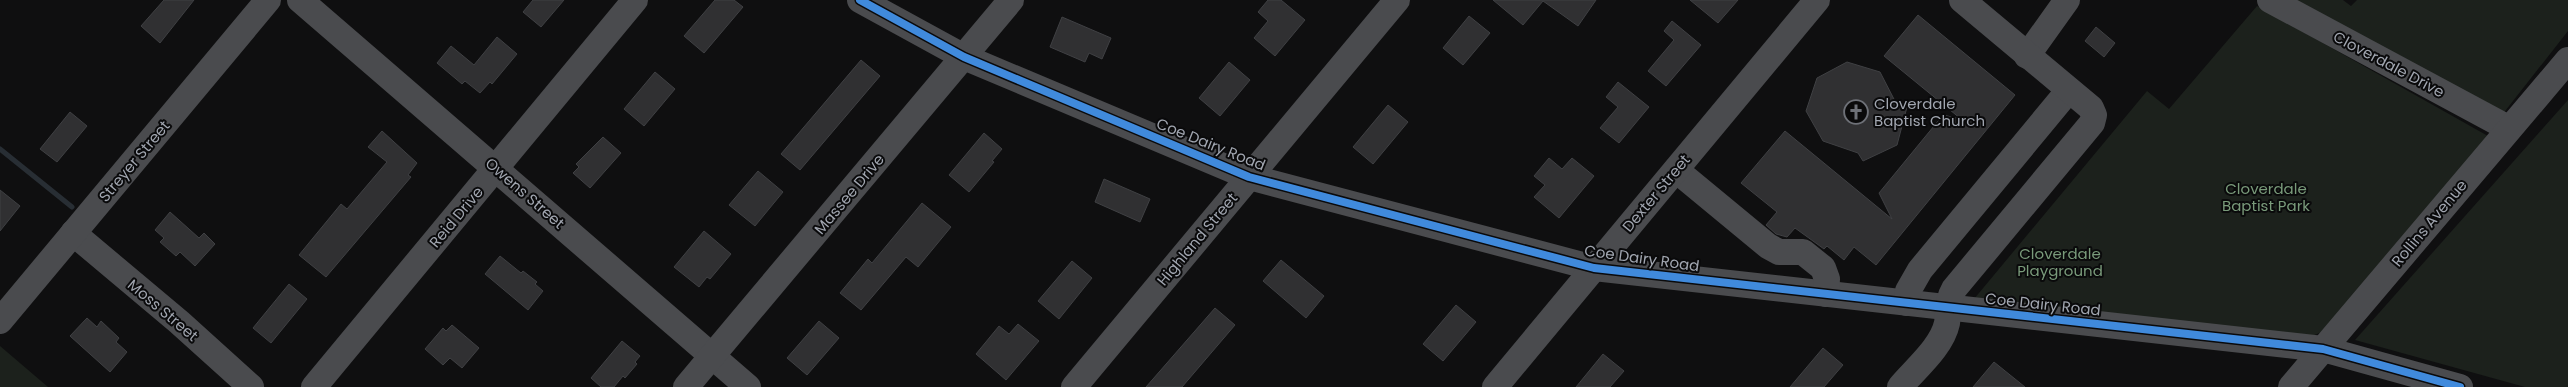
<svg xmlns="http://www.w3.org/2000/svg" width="2568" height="387" font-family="Poppins,sans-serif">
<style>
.green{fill:#1c211c}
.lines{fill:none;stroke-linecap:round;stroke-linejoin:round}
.stream{stroke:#282e34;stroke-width:5}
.building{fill:#303032;stroke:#3f4043}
.minor{stroke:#4a4b4e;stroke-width:26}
.cycleway-casing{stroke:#0a0a0b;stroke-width:11}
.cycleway{stroke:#408adc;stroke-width:8}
.labels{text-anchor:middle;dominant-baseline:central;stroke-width:4;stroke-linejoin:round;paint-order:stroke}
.street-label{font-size:15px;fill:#a1a6b0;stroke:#0a0a0b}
.poi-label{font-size:15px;fill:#a1a6b0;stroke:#0a0a0b;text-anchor:start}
.park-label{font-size:15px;fill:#799a7a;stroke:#0a0a0b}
</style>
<rect width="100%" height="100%" fill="#0f0f10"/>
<g class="green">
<path d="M2294,0H2343L2351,6L2357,0H2568V31L2502,115Z"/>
<path d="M2257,6L2488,136L2322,332L2312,336L1974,299L2147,91L2169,109Z"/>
<path d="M2568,100V387H2525L2355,340Z"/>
<path d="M0,346L48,387H0Z"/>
</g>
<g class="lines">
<path class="stream" d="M0,149L72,207"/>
</g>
<g class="building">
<path d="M164,0H194L160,43L141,26Z"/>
<path d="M533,0H564L541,27L523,12Z"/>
<path d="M715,0H734L743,7L704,53L684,36Z"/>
<path d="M1268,0H1281L1305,20L1275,56L1254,38L1268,21L1258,12Z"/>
<path d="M1493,0H1596L1578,26L1543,1L1523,25Z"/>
<path d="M1690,0H1738L1718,23Z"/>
<path d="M1918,15L2015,95L1876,265L1854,247L1844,260L1827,246L1824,249L1795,228L1787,237L1776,234L1766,225L1777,212L1741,183L1785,131L1892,219L1879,193L1943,115L1961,119L1884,56Z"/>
<path d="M1469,16L1490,33L1463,65L1443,48Z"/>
<path d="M1062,17L1111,38L1102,59L1089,53L1085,62L1050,47Z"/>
<path d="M1672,21L1701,45L1666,86L1648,71L1674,40L1664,31Z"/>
<path d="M2096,27L2115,43L2104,57L2085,41Z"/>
<path d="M497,37L517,54L492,84L490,82L480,93L465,81L462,84L437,63L451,46L474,65Z"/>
<path d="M861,60L880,76L800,170L781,154Z"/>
<path d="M1229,62L1250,80L1220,116L1199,98Z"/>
<path d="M1847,62L1880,72L1897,105L1907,107L1897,145L1863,161L1858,153L1823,141L1806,111L1817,78Z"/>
<path d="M655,72L675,89L644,126L624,109Z"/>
<path d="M1618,82L1649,107L1619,143L1600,128L1618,107L1606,97Z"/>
<path d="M1388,105L1408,122L1373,164L1353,147Z"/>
<path d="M70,112L87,126L57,162L40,149Z"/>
<path d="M382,131L417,163L408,175L411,177L326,277L299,255L341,204L347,209L387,162L368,147Z"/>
<path d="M984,133L1002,149L992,161L994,162L969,192L949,175Z"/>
<path d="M603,137L621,153L590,188L573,173L579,167L576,164Z"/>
<path d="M1549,158L1562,169L1572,158L1594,176L1559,218L1534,197L1545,185L1534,176Z"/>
<path d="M758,171L783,192L755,226L729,205Z"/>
<path d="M1104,179L1150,199L1140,222L1095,202Z"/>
<path d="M0,190L20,206L0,231Z"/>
<path d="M922,203L951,227L918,267L906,257L861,310L840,293L868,259L872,263Z"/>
<path d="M170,212L199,238L204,233L215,244L195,266L180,252L176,256L160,242L164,238L155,230Z"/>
<path d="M704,231L731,254L710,279L707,277L699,287L674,267Z"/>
<path d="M500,256L521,273L523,271L537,282L535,284L543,291L528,310L485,274Z"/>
<path d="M1281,260L1324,296L1306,318L1263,281Z"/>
<path d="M1072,261L1092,278L1059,319L1038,301Z"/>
<path d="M289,284L307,299L271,343L253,328Z"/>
<path d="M1456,305L1476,322L1443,361L1423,344Z"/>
<path d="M1215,308L1235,325L1182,387H1146Z"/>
<path d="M87,318L97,327L101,321L119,338L116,342L127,352L110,372L70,336Z"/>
<path d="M819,321L839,338L807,375L787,358Z"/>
<path d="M1018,324L1039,341L1006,380L976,354L999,326L1009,334Z"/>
<path d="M452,325L479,348L462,368L450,358L443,365L425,349L443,328L446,331Z"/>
<path d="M622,341L640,356L635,362L637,364L625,378L623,376L614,387H601L591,378Z"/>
<path d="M1823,348L1843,365L1824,387H1790Z"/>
<path d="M1603,354L1624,371L1610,387H1576Z"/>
<path d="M1994,362L2025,387H1973Z"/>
</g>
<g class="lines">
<g class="minor">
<path d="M300,0L748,387"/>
<path d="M860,0L964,57L1249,177L1594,268L2323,349L2460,387"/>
<path d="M2270,0L2508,128"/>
<path d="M2027,56L2067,0"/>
<path d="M1676,170L1768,246L1779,252H1803L1823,268L1827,279L1826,294"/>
<path d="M73,233L179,322L251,387"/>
<path d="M1907,303L1908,291L1920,270L2069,90"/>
<path d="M0,321L268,0"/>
<path d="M314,387L635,0"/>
<path d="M686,387L1011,0"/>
<path d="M1074,387L1397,0"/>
<path d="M1495,387L1817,0"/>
<path d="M1900,387C1915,369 1942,347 1947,323C1949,311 1947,301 1954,289L2092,123L2094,115L2091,108L1962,0"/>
<path d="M2291,387L2568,60"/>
</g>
<g class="cycleway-casing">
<path id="cycleway" d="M860,0L964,57L1249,177L1594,268L2323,349L2460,387"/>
</g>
<use href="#cycleway" class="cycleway"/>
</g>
<defs>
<g id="church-ring" transform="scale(1.25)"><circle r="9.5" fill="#0a0a0b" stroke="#6e7178" stroke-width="1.5"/><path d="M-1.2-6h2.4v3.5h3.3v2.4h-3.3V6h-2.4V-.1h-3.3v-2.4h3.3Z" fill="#6e7178"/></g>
</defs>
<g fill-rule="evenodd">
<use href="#church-ring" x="1856" y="112"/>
</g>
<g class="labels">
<g class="street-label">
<text transform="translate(2389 64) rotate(28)">Cloverdale Drive</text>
<text transform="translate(1211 144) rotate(22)">Coe Dairy Road</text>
<text transform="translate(134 161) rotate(-50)">Streyer Street</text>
<text transform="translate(525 193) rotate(41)">Owens Street</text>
<text transform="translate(1656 193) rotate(-50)">Dexter Street</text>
<text transform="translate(849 194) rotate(-50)">Massee Drive</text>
<text transform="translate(456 217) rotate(-50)">Reid Drive</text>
<text transform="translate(2429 223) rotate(-50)">Rollins Avenue</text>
<text transform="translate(1197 239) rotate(-50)">Highland Street</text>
<text transform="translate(1642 258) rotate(8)">Coe Dairy Road</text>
<text transform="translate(2043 304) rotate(6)">Coe Dairy Road</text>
<text transform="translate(163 310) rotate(40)">Moss Street</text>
</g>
<g class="poi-label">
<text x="1874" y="103">Cloverdale<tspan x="1874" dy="17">Baptist Church</tspan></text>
</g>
<g class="park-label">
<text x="2266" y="188">Cloverdale<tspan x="2266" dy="17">Baptist Park</tspan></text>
<text x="2060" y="253">Cloverdale<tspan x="2060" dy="17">Playground</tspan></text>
</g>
</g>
</svg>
